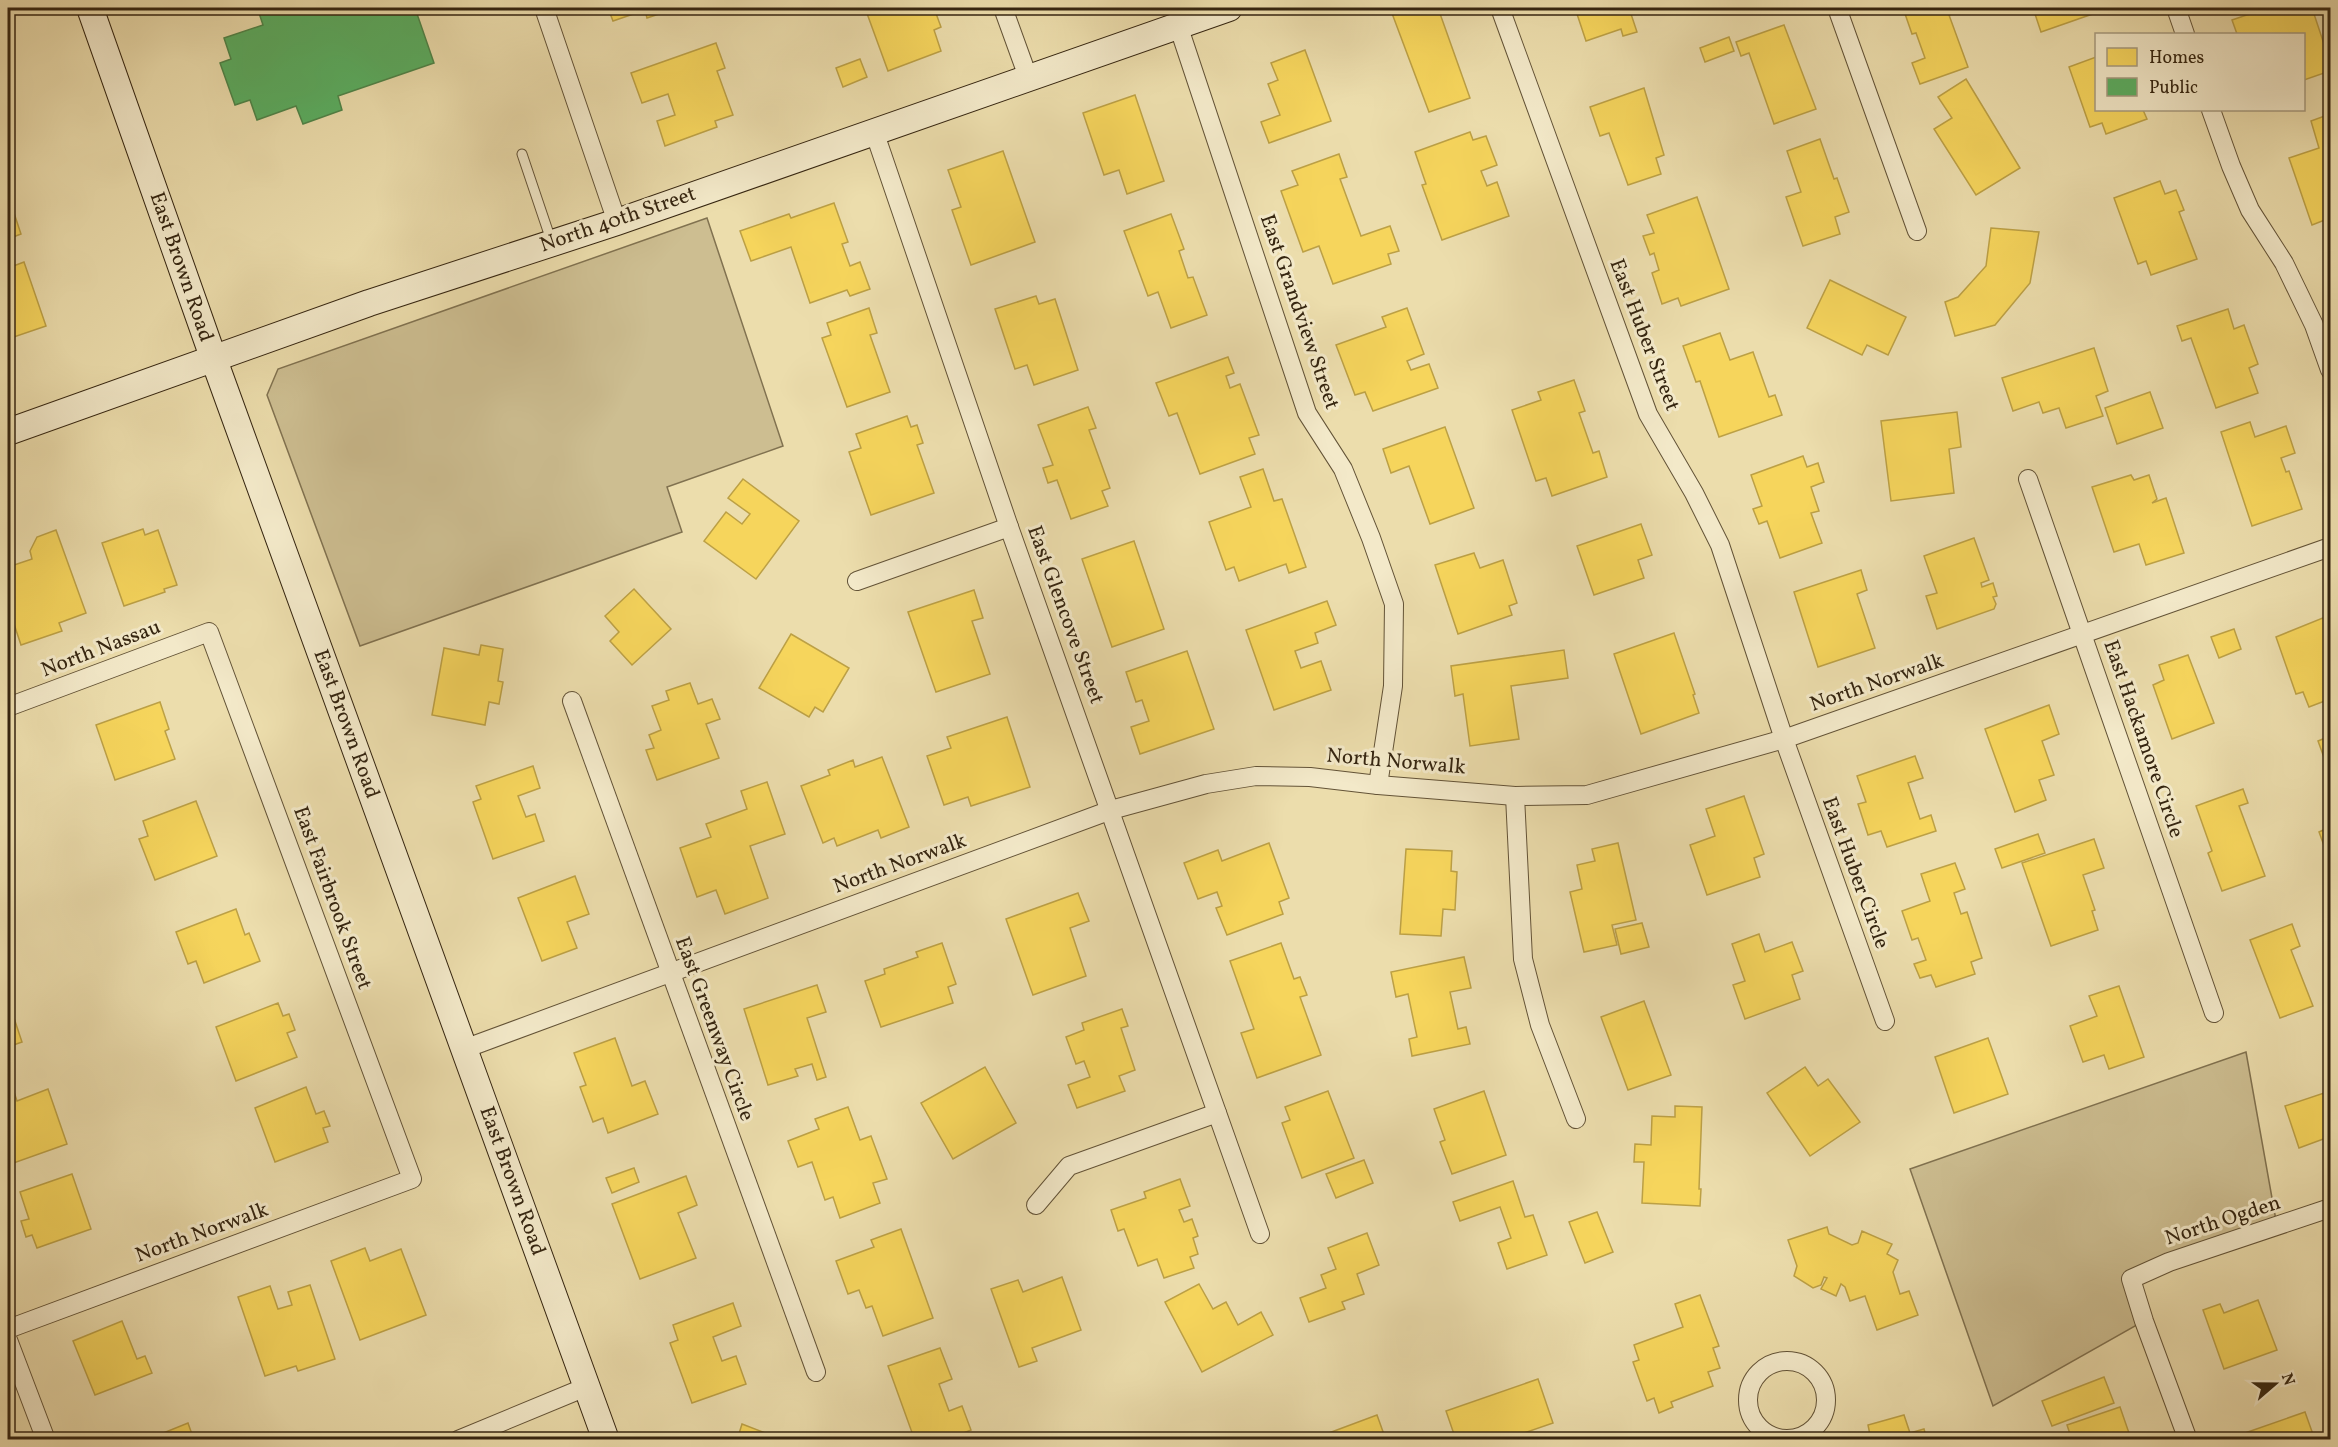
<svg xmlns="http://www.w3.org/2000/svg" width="2338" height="1447" font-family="Vollkorn,serif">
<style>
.green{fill:#cdbe91;stroke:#817250;stroke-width:1.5}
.homes{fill:#f6d55c;stroke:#bca045;stroke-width:1.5}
.public{fill:#5aae61;stroke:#4f8549;stroke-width:1.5}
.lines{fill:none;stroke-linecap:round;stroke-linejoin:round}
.lane-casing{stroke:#635337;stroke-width:11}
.street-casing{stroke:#635337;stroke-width:20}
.secondary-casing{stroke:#352510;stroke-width:28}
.lane{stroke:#f3e9c9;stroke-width:9}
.street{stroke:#f3e9c9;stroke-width:18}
.secondary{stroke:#f3e9c9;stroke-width:26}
.labels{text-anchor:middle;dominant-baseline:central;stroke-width:6;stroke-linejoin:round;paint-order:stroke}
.street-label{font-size:21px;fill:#352510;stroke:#f3e9c9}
</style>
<rect width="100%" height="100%" fill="#ecddac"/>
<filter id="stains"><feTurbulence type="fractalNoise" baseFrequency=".00333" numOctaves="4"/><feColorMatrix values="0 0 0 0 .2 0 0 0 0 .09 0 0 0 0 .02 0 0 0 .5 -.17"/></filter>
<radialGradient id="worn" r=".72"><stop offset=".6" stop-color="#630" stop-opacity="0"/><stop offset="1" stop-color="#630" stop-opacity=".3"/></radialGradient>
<g class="green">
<path d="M707,218L783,446L667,487L682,532L360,646L267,395L278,369Z"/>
<path d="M2246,1052L2277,1226L2131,1279L2144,1321L1993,1406L1910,1169Z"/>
</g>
<g class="homes">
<path d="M608,8H677L647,18L645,10L613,21Z"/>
<path d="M865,8H934L941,27L934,30L941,51L888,71Z"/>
<path d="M1390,8H1438L1470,98L1429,112Z"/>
<path d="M1575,8H1629L1637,32L1623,36L1621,29L1586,41Z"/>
<path d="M1903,8H1971L1949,15L1968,67L1920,84L1912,63L1925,58L1916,33L1912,34Z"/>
<path d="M2042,8H2103L2104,10L2041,32L2034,11Z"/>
<path d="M2267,8H2312L2330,62V71L2304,80V34H2237L2232,20Z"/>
<path d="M1784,25L1816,109L1774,124L1749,53L1741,56L1736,42Z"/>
<path d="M1729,37L1734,51L1705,62L1700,48Z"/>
<path d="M716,43L725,68L717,71L733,115L715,121L717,127L665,146L657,121L675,115L668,94L642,103L631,73Z"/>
<path d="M1305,50L1331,121L1269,143L1261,122L1280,115L1268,84L1278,80L1271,63Z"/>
<path d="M2096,57V110H2143L2147,119L2106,134L2102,123L2090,127L2069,67Z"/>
<path d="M860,59L867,77L843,87L836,68Z"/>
<path d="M1966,79L2020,168L1976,195L1934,129L1952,118L1938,97Z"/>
<path d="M1644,88L1664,155L1656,158L1661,174L1628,185L1609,133L1600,136L1590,107Z"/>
<path d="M1135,95L1164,181L1127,194L1119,170L1104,175L1083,113Z"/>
<path d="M2330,114V218L2312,225L2289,158L2319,148L2311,121Z"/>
<path d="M1470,132L1473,140L1486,136L1497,165L1481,171L1487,186L1497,182L1509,216L1442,240L1422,185L1426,184L1415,152Z"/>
<path d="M1820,139L1834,179L1837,178L1849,212L1835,217L1840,234L1803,246L1786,197L1801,192L1787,151Z"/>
<path d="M1003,151L1035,242L971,265L952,210L961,207L948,170Z"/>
<path d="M1339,154L1347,177L1340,179L1361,236L1390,226L1399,251L1388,254L1391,264L1333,284L1319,246L1303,252L1281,191L1298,185L1292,171Z"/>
<path d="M2160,181L2165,194L2176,190L2184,210L2179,212L2197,259L2151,275L2146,261L2138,264L2114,198Z"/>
<path d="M8,195L21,234L8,239Z"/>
<path d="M1697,197L1729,289L1681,306L1678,298L1662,304L1652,273L1659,270L1654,253L1650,255L1643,236L1654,233L1647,215Z"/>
<path d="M834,203L848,242L842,244L850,266L860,262L870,289L850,296L847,290L810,303L791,247L751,261L740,231L789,214L791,218Z"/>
<path d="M1171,214L1184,249L1179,251L1188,278L1193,277L1207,315L1171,328L1158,292L1148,296L1124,231Z"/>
<path d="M1991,228L2039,232L2030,283L1995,325L1955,336L1945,302L1958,297L1986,266Z"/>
<path d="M24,262L46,326L8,339V268Z"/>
<path d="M1830,280L1906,317L1888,355L1867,345L1862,355L1807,328Z"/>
<path d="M1036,296L1039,304L1055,299L1078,370L1034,385L1027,365L1015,369L995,309Z"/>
<path d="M869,308L877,333L870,335L890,392L847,407L822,338L831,335L827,323Z"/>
<path d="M1407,308L1424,354L1407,361L1411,370L1429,364L1438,388L1373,411L1365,392L1355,395L1336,345L1386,327L1382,317Z"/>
<path d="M2228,309L2234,329L2244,325L2258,364L2249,368L2258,393L2216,408L2191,338L2182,341L2177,326Z"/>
<path d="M1720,333L1730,360L1753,352L1769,397L1775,395L1782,415L1719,437L1700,381L1696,382L1683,346Z"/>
<path d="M2094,348L2108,391L2096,396L2103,416L2066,428L2059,408L2043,413L2039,402L2013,411L2002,378Z"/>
<path d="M1228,357L1234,373L1226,376L1230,388L1240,384L1259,435L1249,438L1255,454L1200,474L1177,413L1169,416L1156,383Z"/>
<path d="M1574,380L1585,411L1579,413L1593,453L1599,451L1607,477L1552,496L1546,478L1536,481L1512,410L1541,400L1538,392Z"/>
<path d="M2150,392L2163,428L2117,444L2105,408Z"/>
<path d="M1088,407L1096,428L1089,430L1110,488L1102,491L1108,506L1071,519L1057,480L1048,483L1043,468L1053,465L1038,425Z"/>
<path d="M1957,412L1961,447L1949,449L1954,493L1891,501L1881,421Z"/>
<path d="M907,416L911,427L917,425L923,443L917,445L934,493L871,515L849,452L861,448L856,434Z"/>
<path d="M2250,422L2255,437L2286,426L2295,453L2281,458L2286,472L2289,471L2302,509L2252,526L2221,432Z"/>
<path d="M1445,427L1474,508L1430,524L1409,466L1391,473L1383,449Z"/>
<path d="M1803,456L1807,467L1818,463L1824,482L1811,487L1819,511L1811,513L1822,543L1780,558L1767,521L1759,524L1753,509L1762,506L1751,475Z"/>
<path d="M1263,469L1274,501L1282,499L1306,567L1289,573L1286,564L1239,581L1234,567L1226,570L1209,522L1251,507L1240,477Z"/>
<path d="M2131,475L2134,480L2149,475L2157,499L2152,503L2166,498L2184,553L2146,565L2139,544L2114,552L2092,487Z"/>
<path d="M743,479L799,521L756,579L704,541L726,512L742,524L750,514L728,498Z"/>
<path d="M1641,524L1652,555L1638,560L1644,578L1594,595L1577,546Z"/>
<path d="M143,529L145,535L158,530L177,585L164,589L165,592L124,606L102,543Z"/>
<path d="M56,530L86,613L59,623L62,631L21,645L8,606V567L32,559L30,551L37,537Z"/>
<path d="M1974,538L1989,580L1981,583L1982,587L1993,583L1997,596L1993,597L1996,604L1994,609L1937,629L1926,596L1937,593L1924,556Z"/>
<path d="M1134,541L1164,629L1112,647L1082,559Z"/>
<path d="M1474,553L1480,568L1503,560L1517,603L1509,606L1512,615L1458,634L1435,565Z"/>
<path d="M1861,570L1867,590L1857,594L1875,648L1818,667L1794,592Z"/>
<path d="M634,589L671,629L632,665L610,641L619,632L605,616Z"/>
<path d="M974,590L983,618L972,621L990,674L936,692L908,612Z"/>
<path d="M1327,601L1336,625L1315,633L1318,643L1295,651L1301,668L1321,661L1331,690L1274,710L1246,630Z"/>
<path d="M2330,615V699L2309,707L2303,692L2296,694L2276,637Z"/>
<path d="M2234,629L2241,649L2219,658L2211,637Z"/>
<path d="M1674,633L1695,694L1693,695L1699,713L1641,734L1614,654Z"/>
<path d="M791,634L849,668L823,712L815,707L809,717L759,688Z"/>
<path d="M481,645L503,649L498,681L503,682L499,704L489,702L485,725L432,715L444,648L479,655Z"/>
<path d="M1564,650L1568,678L1511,686L1519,739L1470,746L1463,694L1455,696L1451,666Z"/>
<path d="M1187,651L1214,729L1140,754L1131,727L1149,721L1142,700L1136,702L1126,672Z"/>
<path d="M2188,655L2214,723L2172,739L2153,685L2164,680L2159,665Z"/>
<path d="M690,683L698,704L712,699L720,719L706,724L719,758L657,780L646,750L654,748L649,735L661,730L652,706L669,700L666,691Z"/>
<path d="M160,702L169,729L165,731L175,759L115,780L96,725Z"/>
<path d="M2049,705L2059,734L2042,741L2054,775L2039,780L2046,800L2015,812L1985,729Z"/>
<path d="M1007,717L1030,787L971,806L968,797L944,805L927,756L951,748L947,737Z"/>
<path d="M2330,736V774L2318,741Z"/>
<path d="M1915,756L1923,778L1908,783L1920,819L1931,815L1936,831L1887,847L1881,831L1868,835L1858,804L1866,802L1857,776Z"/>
<path d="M882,757L909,827L881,838L878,830L837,846L834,838L823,843L801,786L830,775L828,770L853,760L855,767Z"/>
<path d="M533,766L540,788L518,796L526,817L535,814L544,841L493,859L473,802L481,799L476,786Z"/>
<path d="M767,782L785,834L750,846L768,898L725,914L716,890L697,897L680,848L711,837L706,824L747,809L741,791Z"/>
<path d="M2243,789L2248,803L2239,806L2265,876L2222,891L2208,853L2212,851L2196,806Z"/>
<path d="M1744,796L1764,854L1754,858L1760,877L1707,895L1690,845L1715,836L1706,809Z"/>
<path d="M196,801L217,856L155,880L139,839L148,836L143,821Z"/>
<path d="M2330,827V862L2319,832Z"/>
<path d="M2038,834L2045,853L2002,868L1995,849Z"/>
<path d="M2094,839L2104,868L2083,875L2095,910L2092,911L2098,930L2051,946L2022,863Z"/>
<path d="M1269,843L1289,898L1279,902L1283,914L1227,935L1216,908L1222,906L1217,892L1198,899L1184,863L1218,850L1222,861Z"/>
<path d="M1618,843L1636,920L1612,925L1617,945L1584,952L1570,892L1582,889L1577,865L1595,861L1592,849Z"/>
<path d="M1406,849L1452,851L1451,871L1457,872L1455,910L1443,909L1441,936L1400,934Z"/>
<path d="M1955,863L1965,889L1954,893L1961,914L1967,912L1982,958L1971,962L1975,974L1936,987L1931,975L1920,978L1914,964L1926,960L1918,938L1912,940L1902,911L1930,901L1921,874Z"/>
<path d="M575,876L589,914L567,922L577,948L542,961L518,898Z"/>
<path d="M1078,893L1089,921L1070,928L1086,976L1033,995L1006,919Z"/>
<path d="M236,909L245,935L249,933L260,961L204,983L196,961L188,964L176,932Z"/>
<path d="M1642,923L1649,947L1621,954L1615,929Z"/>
<path d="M2292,924L2300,946L2291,950L2313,1006L2280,1018L2250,940Z"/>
<path d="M1759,934L1765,952L1792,942L1803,971L1792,975L1800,999L1745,1019L1733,985L1745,981L1732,944Z"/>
<path d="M942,943L956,984L948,987L953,1003L881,1027L865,981L885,974L884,969L918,957L916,952Z"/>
<path d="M1281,943L1294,979L1300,977L1307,995L1300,997L1321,1055L1257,1078L1241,1033L1254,1029L1230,961Z"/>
<path d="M1464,957L1471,988L1450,992L1458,1029L1466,1027L1470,1044L1412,1056L1409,1039L1417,1037L1408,994L1396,997L1391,972Z"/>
<path d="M817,985L826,1012L807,1018L826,1077L817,1080L812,1064L795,1069L798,1076L768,1085L744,1009Z"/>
<path d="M2119,986L2144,1057L2109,1069L2104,1055L2083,1062L2070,1026L2097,1016L2089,996Z"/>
<path d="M8,1000L22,1042L8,1047Z"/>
<path d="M1644,1001L1671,1075L1628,1090L1601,1017Z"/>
<path d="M278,1003L283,1016L289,1014L295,1030L287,1033L297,1057L236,1081L216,1027Z"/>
<path d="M1122,1009L1128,1026L1121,1028L1135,1070L1119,1076L1125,1091L1077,1108L1068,1085L1090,1077L1084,1061L1076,1064L1066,1037L1084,1030L1082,1023Z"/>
<path d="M615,1038L632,1086L645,1081L658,1114L608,1133L603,1118L593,1122L580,1087L586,1085L574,1053Z"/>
<path d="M1988,1038L2008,1094L1954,1113L1935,1057Z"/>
<path d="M985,1067L1016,1123L953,1159L921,1103Z"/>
<path d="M1805,1067L1818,1086L1828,1079L1860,1122L1810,1156L1767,1093Z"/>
<path d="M306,1087L316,1114L324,1111L330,1126L323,1128L328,1142L275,1162L255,1108Z"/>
<path d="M48,1089L67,1144L8,1165V1094L14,1092L17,1101Z"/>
<path d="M1328,1091L1354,1158L1302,1178L1282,1123L1290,1120L1285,1107Z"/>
<path d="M1484,1091L1506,1155L1452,1174L1440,1142L1445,1140L1434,1109Z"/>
<path d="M2330,1091V1150L2326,1138L2299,1148L2285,1106Z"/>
<path d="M1675,1106L1702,1107L1699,1189H1701L1700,1206L1642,1203L1644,1162H1634L1635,1144L1651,1145L1652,1116L1675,1117Z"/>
<path d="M848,1107L860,1140L871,1136L887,1179L873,1183L880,1203L840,1218L833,1197L825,1200L812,1162L798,1167L788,1141L819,1129L815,1119Z"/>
<path d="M1364,1160L1373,1183L1336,1198L1326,1174Z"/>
<path d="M634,1168L639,1182L612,1193L606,1178Z"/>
<path d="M72,1174L91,1229L37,1248L32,1235L26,1237L21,1221L29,1219L20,1192Z"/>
<path d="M686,1176L697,1205L678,1213L696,1258L640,1279L612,1204Z"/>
<path d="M1180,1179L1190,1206L1179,1210L1184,1222L1192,1219L1198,1236L1193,1238L1198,1254L1190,1257L1194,1268L1164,1278L1157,1259L1138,1266L1124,1229L1118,1231L1111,1210L1146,1198L1144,1192Z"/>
<path d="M1513,1181L1525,1217L1533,1215L1547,1255L1507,1269L1498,1243L1511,1238L1500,1207L1460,1221L1453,1202Z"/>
<path d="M1597,1212L1613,1252L1585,1263L1569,1222Z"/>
<path d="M1827,1227L1829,1234L1852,1245L1858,1243L1862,1231L1892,1244L1887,1254L1898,1260L1893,1272L1900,1294L1909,1291L1918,1315L1877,1330L1865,1296L1850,1301L1845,1287L1841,1284L1836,1296L1821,1289L1827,1278L1824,1277L1821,1285L1813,1288L1794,1276L1797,1266L1788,1240Z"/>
<path d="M901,1229L933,1318L883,1336L872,1306L866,1308L859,1290L848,1294L836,1261L874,1247L871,1240Z"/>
<path d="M1367,1233L1379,1265L1357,1274L1364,1294L1342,1302L1345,1309L1309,1322L1300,1298L1326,1288L1321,1275L1336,1269L1328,1248Z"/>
<path d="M365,1248L370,1261L401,1249L426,1315L360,1340L331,1261Z"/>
<path d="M1062,1277L1081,1330L1032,1348L1037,1361L1019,1367L991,1289L1018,1280L1023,1292Z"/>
<path d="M1199,1284L1213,1309L1226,1302L1238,1325L1261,1312L1273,1335L1202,1372L1165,1302Z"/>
<path d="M310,1285L335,1359L298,1371L296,1366L265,1376L238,1297L270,1286L278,1309L292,1305L288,1292Z"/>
<path d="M1700,1295L1719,1346L1713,1348L1720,1368L1708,1372L1713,1386L1671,1402L1673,1407L1659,1413L1654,1398L1647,1401L1633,1362L1639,1360L1634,1345L1683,1327L1675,1304Z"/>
<path d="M2258,1300L2277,1350L2224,1369L2203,1310L2220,1304L2224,1313Z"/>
<path d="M733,1303L741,1326L713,1337L722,1361L736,1356L746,1384L692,1403L670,1343L678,1340L673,1325Z"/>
<path d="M122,1321L137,1359L145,1356L152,1373L95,1395L73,1341Z"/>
<path d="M940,1348L952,1379L939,1384L949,1411L962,1406L971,1430L959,1435L961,1440H909L914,1438L888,1366Z"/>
<path d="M2104,1377L2114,1403L2052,1426L2042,1401Z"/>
<path d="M1538,1379L1553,1423L1515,1436L1516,1440H1456L1446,1411Z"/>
<path d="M2120,1407L2129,1433L2116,1438L2117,1440H2072L2067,1425Z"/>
<path d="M2305,1412L2315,1440H2248L2245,1433Z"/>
<path d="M1377,1415L1386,1440H1310Z"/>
<path d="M1904,1415L1910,1433L1924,1429L1927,1440H1871L1868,1425Z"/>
<path d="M188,1423L194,1440H146Z"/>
<path d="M742,1424L773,1436L771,1440H737Z"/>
</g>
<path class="public" d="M264,8H309L311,13L328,8H415L434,63L338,96L342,110L303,124L296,106L257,120L250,100L235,105L220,63L231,59L224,38L263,25L258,10Z"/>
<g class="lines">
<g class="lane-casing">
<path id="lane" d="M522,154L552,243"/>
</g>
<g class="street-casing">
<g id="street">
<path d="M544,8L617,222"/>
<path d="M1003,8L1028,77"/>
<path d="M1500,8L1648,414L1694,493L1720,545L1784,739L1885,1021"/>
<path d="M1837,8L1917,231"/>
<path d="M2176,8L2185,34"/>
<path d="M1178,25L1307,413L1343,469L1371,538L1394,604L1393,686L1378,785"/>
<path d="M2211,110L2231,166L2250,210L2284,263L2314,325L2330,370"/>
<path d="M874,131L1009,527L1260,1234"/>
<path d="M2028,479L2214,1013"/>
<path d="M857,581L1009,527"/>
<path d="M572,701L816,1372"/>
<path d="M8,707L209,632L412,1179L8,1329"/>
<path d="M1515,796L1523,959L1540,1025L1576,1119"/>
<path d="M464,1049L1111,810L1206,784L1256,776L1310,777L1378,785L1515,796L1587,795L1784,739L2330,547"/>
<path d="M1036,1205L1069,1166L1217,1113"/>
<path d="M8,1340L46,1440"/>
<circle cx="1787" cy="1400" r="39"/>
<path d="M458,1440L586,1387"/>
<path d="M2188,1440L2144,1321L2131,1279L2169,1262L2330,1208"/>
</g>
</g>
<g class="secondary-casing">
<g id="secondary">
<path d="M90,8L213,357L606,1440"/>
<path d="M8,432L369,303L617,222L1229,8"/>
</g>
</g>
<use href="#lane" class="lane"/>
<use href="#street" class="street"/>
<use href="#secondary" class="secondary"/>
</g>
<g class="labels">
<g class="street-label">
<text transform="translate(618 220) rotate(-19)">North 40th Street</text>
<text transform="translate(181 267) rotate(71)">East Brown Road</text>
<text transform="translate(1299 312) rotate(71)">East Grandview Street</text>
<text transform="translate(1644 335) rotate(69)">East Huber Street</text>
<text transform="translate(1065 615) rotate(70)">East Glencove Street</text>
<text transform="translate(101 649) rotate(-21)">North Nassau</text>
<text transform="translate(1877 683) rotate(-19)">North Norwalk</text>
<text transform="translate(346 724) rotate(70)">East Brown Road</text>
<text transform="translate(2143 739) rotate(71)">East Hackamore Circle</text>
<text transform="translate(1396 762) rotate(5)">North Norwalk</text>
<text transform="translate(900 864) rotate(-20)">North Norwalk</text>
<text transform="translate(1855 873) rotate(70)">East Huber Circle</text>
<text transform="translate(332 898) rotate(70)">East Fairbrook Street</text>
<text transform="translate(714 1029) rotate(70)">East Greenway Circle</text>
<text transform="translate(512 1181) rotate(70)">East Brown Road</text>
<text transform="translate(2223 1221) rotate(-18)">North Ogden</text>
<text transform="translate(202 1233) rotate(-20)">North Norwalk</text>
</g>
</g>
<rect width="2338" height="1447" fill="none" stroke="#ecddac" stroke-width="30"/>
<rect x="9" y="9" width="2320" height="1429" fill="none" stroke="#352510" stroke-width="3"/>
<rect x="15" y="15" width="2308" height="1417" fill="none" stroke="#352510" stroke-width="1.5"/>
<rect x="2095" y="33" width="210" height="78" fill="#f3e9c9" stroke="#a79b7f" stroke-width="1.5"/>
<rect x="2107" y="48" width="30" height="18" fill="#f6d55c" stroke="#a79b7f" stroke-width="1.5"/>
<text x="2149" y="63" font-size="18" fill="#352510">Homes</text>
<rect x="2107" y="78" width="30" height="18" fill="#5aae61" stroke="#a79b7f" stroke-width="1.5"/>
<text x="2149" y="93" font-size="18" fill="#352510">Public</text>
<g transform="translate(2275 1384) rotate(70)" stroke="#f3e9c9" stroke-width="4.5" paint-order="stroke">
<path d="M0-4.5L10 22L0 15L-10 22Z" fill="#352510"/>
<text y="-9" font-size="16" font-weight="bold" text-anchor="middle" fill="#352510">N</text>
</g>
<rect width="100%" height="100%" filter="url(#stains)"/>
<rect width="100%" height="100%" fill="url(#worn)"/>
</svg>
